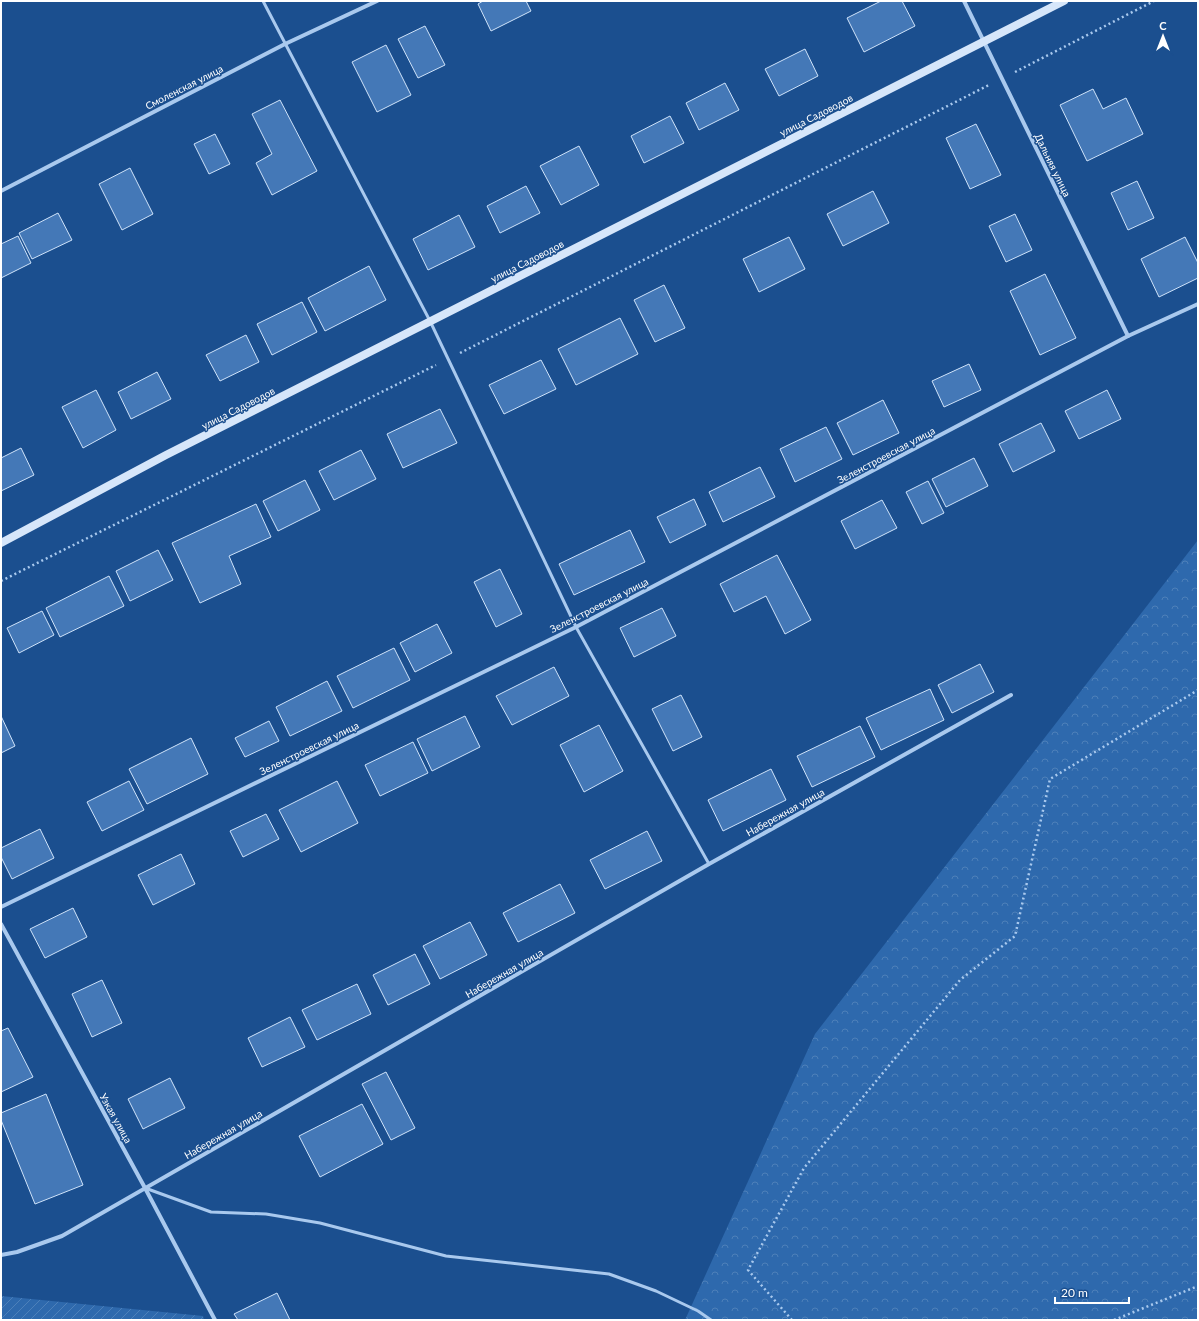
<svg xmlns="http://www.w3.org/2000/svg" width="1199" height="1321" font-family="Lato,sans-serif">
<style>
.forest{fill:url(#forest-crowns)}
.garden{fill:url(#garden-furrows)}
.building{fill:#4478b7;stroke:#cfe3fa}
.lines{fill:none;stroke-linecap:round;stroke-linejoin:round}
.path{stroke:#a9c9ee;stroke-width:2.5;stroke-dasharray:2 3;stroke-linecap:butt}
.service{stroke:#a9c9ee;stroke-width:3}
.minor{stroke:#a9c9ee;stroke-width:4}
.secondary{stroke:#d6e6fa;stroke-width:8}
.labels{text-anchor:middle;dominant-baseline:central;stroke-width:3;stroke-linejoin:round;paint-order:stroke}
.street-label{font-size:10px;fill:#fff;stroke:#1b4f8f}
</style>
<defs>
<pattern id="forest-crowns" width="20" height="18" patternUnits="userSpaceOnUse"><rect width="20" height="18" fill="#2e69ad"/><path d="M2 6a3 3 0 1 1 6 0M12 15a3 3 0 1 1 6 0" fill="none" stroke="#4d80b9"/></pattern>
<pattern id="garden-furrows" width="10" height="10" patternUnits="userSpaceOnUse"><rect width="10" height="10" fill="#2e69ad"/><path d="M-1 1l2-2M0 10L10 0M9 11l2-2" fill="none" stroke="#4d80b9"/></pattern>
</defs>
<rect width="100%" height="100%" fill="#1b4f8f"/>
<path class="forest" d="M1198,540V1320H685L815,1034Z"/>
<path class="garden" d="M1,1296L203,1316L204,1320H1Z"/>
<g class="building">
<path d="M483,1H526L531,11L491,31L478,4Z"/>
<path d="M881,1H902L915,26L864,52L847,18Z"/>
<path d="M425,26L445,65L418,78L398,39Z"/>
<path d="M386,45L411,95L377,112L352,62Z"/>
<path d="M805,49L818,76L779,96L765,69Z"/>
<path d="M725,83L739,110L699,130L686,103Z"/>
<path d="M1093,89L1103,109L1126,98L1143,134L1087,161L1060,105Z"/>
<path d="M280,100L317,171L272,195L256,163L272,154L252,114Z"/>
<path d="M670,116L684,143L644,163L631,136Z"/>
<path d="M976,124L1001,175L970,189L946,138Z"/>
<path d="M215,134L230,164L209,174L194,144Z"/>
<path d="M579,146L599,185L561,205L540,166Z"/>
<path d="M130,168L153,214L122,230L99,184Z"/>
<path d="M1137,181L1154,218L1128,230L1111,193Z"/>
<path d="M526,186L540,213L500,233L487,206Z"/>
<path d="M873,191L889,223L843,246L827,214Z"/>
<path d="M58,213L72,240L32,259L19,233Z"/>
<path d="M1015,214L1032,250L1006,262L989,226Z"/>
<path d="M459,215L475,247L428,270L413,239Z"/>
<path d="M18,236L31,263L1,278V244Z"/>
<path d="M789,237L805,269L759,292L743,259Z"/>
<path d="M1185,237L1198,263V278L1159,297L1141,259Z"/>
<path d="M369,266L386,300L325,331L308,298Z"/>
<path d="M1045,274L1076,338L1040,355L1010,291Z"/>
<path d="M664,285L685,328L655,342L634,300Z"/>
<path d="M302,302L317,332L272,355L257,324Z"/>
<path d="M620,318L638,354L576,385L558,349Z"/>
<path d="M246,335L259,362L220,381L206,355Z"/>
<path d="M541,360L556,389L504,414L489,385Z"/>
<path d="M969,364L981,390L944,407L932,381Z"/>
<path d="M157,372L171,399L131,419L118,392Z"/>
<path d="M96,390L116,430L83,448L62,407Z"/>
<path d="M1107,390L1121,419L1079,439L1065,411Z"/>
<path d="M883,400L899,433L853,455L837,423Z"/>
<path d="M440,409L457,443L403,468L387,434Z"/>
<path d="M1041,423L1055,451L1013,472L999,444Z"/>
<path d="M826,427L842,459L795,482L780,449Z"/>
<path d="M21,448L34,475L1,491V458Z"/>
<path d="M361,450L376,479L334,500L319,471Z"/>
<path d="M974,458L988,486L946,507L932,479Z"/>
<path d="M760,467L775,497L723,522L709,492Z"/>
<path d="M305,480L320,510L278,531L263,501Z"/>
<path d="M928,481L944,513L922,524L906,492Z"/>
<path d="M694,499L706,525L670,543L657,517Z"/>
<path d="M882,500L897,528L855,549L841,521Z"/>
<path d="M256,504L271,537L229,556L241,584L200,603L172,543Z"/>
<path d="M630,530L645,562L574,595L559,564Z"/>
<path d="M158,550L173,580L130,601L116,571Z"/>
<path d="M777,555L811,620L785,634L766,596L734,612L720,584Z"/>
<path d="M500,569L522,614L496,627L474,582Z"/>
<path d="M109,576L124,606L60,637L46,608Z"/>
<path d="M662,608L676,636L634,657L620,628Z"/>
<path d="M42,611L54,635L19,653L7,628Z"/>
<path d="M437,624L452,653L415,672L400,643Z"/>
<path d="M394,648L410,680L353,708L337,676Z"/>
<path d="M980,664L994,692L952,713L938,685Z"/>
<path d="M554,667L569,696L512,725L496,696Z"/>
<path d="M327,681L342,711L290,736L276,707Z"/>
<path d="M930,689L944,720L881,750L866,718Z"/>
<path d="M681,695L702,737L673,751L652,709Z"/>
<path d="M1,716L15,746L1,753Z"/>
<path d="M465,716L480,747L432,771L417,739Z"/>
<path d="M269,721L279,741L245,757L235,738Z"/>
<path d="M599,725L623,771L584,792L560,745Z"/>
<path d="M860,726L875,757L812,787L797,756Z"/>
<path d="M191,738L208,774L147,804L129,769Z"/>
<path d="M413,742L428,773L380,796L365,765Z"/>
<path d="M771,769L786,800L723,831L708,800Z"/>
<path d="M129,781L144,810L102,831L87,802Z"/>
<path d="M337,781L358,823L301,852L279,810Z"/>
<path d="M266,814L279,839L243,857L230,831Z"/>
<path d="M40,829L54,858L12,879L1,857V848Z"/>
<path d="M647,831L662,861L605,889L590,860Z"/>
<path d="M181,854L195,884L153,905L138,875Z"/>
<path d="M560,884L575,913L518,942L503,913Z"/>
<path d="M73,908L87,937L45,958L30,929Z"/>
<path d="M470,922L487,955L440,979L423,946Z"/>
<path d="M415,954L430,984L388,1005L373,975Z"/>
<path d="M102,980L122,1023L92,1037L72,994Z"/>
<path d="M357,984L371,1014L317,1040L302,1010Z"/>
<path d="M290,1017L305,1047L262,1067L248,1038Z"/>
<path d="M8,1028L33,1077L1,1092V1031Z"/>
<path d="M386,1072L415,1128L391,1140L362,1084Z"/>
<path d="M170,1078L185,1108L143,1129L128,1099Z"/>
<path d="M46,1094L83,1185L35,1204L1,1120V1113Z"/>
<path d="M362,1104L383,1144L320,1177L299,1136Z"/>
<path d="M277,1293L290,1320H238L234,1314Z"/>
</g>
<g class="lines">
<g class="path">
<path d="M1015,72L1154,1"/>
<path d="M460,353L989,85"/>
<path d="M1,581L436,365"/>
<path d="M792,1320L748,1270L804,1168L960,980L1015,936L1050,779L1198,690"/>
<path d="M1114,1320L1198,1286"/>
</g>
<g class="service">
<path d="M263,1L430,321L576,627L709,864"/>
<path d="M145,1188L211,1212L266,1214L320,1223L446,1256L609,1274L656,1291L698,1311L711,1320"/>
</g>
<g class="minor">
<path d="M964,1L1128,336"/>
<path d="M1,191L285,44L377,1"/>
<path d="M1,907L576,627L1128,336L1198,304"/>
<path d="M1,924L145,1188L215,1320"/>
<path d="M1,1255L17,1252L62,1236L709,864L1011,695"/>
</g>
<path class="secondary" d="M1,543L166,455L1064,1"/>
</g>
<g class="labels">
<g class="street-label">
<text transform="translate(184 87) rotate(-27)">Смоленская улица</text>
<text transform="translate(816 115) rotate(-27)">улица Садоводов</text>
<text transform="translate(1053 165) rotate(64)">Дальняя улица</text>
<text transform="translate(527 261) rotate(-27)">улица Садоводов</text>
<text transform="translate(238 408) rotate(-27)">улица Садоводов</text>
<text transform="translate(886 455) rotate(-28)">Зеленстроевская улица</text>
<text transform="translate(599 605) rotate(-27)">Зеленстроевская улица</text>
<text transform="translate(309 748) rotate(-26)">Зеленстроевская улица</text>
<text transform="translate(785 812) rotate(-29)">Набережная улица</text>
<text transform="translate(504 973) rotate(-30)">Набережная улица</text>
<text transform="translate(116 1118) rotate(61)">Узкая улица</text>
<text transform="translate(223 1134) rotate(-30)">Набережная улица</text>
</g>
</g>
<rect width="1199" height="1321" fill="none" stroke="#ffffff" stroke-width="4"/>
<g transform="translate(1163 36)" stroke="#1b4f8f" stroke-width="3" paint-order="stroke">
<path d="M0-3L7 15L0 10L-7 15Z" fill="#ffffff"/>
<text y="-6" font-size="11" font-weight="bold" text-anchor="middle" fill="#ffffff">С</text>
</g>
<path d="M1055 1297v6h74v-6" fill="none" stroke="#ffffff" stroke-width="2"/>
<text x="1061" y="1297" font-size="12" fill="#ffffff" stroke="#1b4f8f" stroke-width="3" paint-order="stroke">20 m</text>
</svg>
